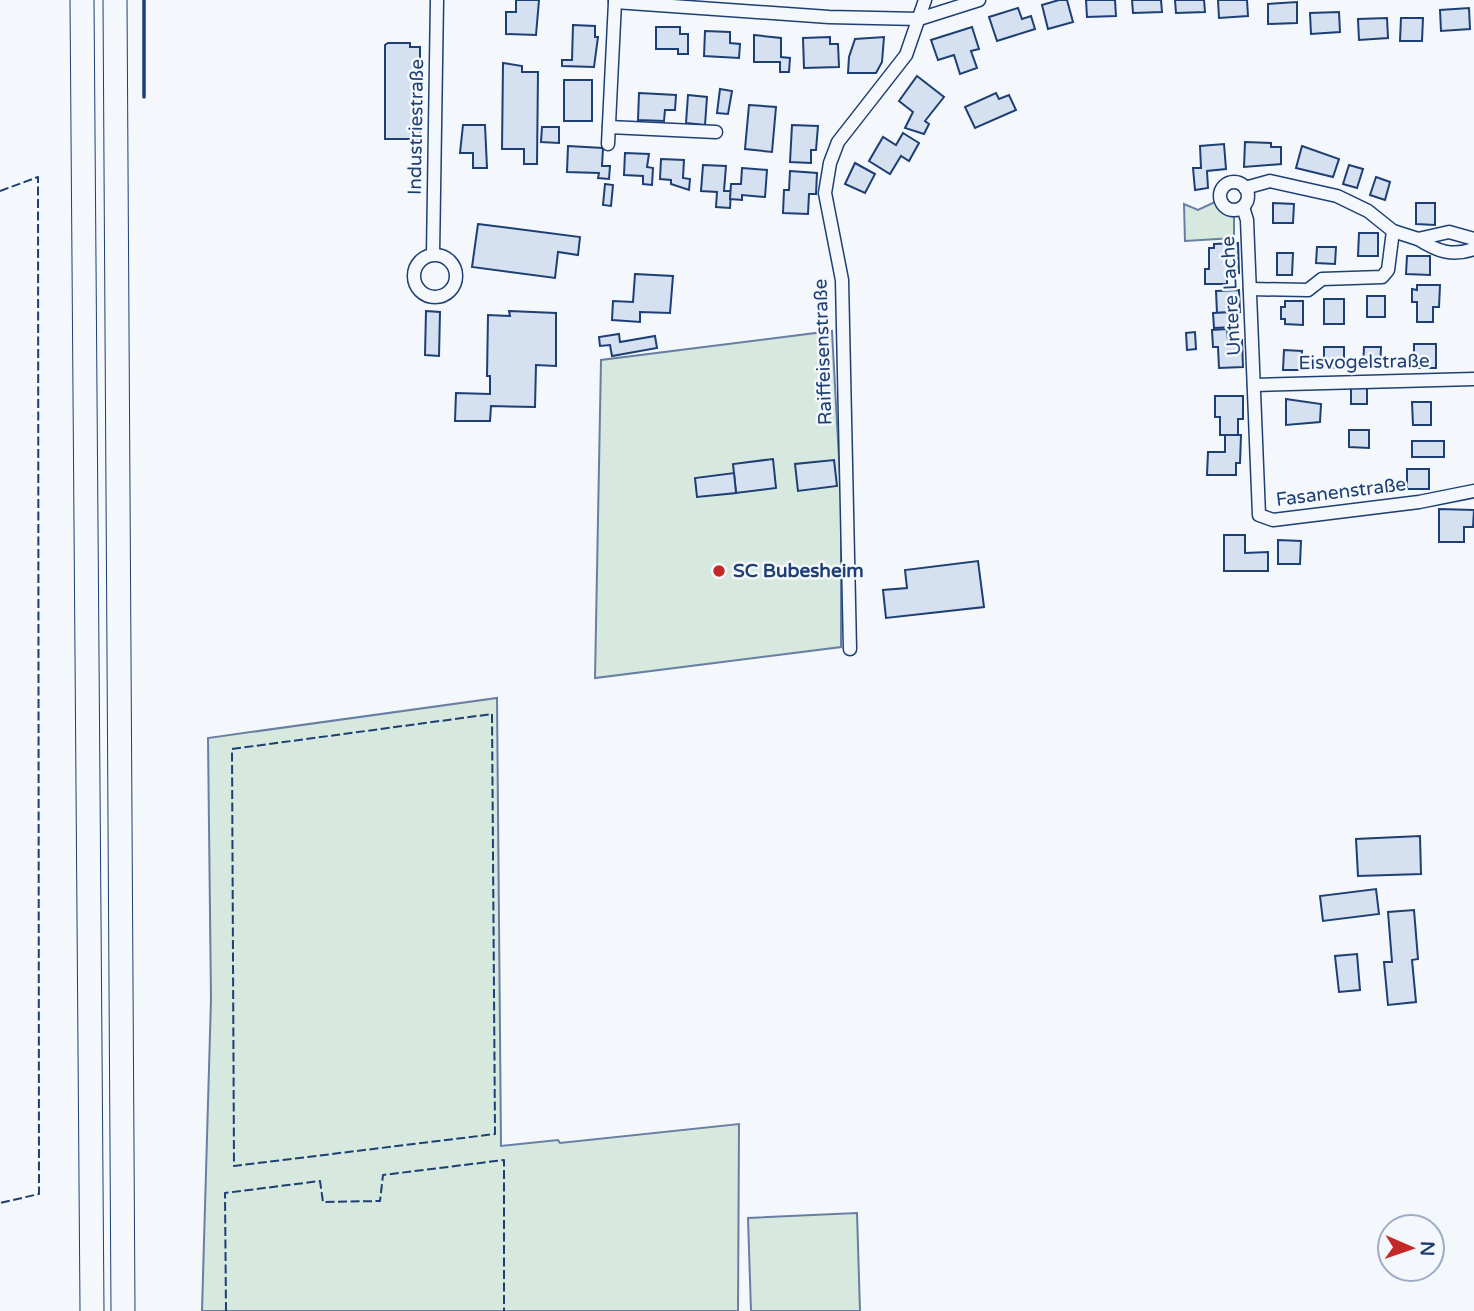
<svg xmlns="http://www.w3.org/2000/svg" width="1474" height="1311" font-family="'Varela Round',sans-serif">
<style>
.green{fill:#d7e8df;stroke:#687fa3;stroke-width:2}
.building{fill:#d5e0f0;stroke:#1d3f73;stroke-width:2}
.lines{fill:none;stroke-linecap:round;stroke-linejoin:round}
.minor-casing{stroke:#1d3f73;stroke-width:15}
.motorway-casing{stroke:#1d3f73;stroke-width:25}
.minor{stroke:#f4f7fb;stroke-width:12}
.motorway{stroke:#f4f7fb;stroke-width:23}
.fence{stroke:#1d3f73;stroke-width:2;stroke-dasharray:9 3.5;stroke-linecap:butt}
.wall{stroke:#1d3f73;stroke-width:3.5}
.poi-dot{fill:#c62828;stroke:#f4f7fb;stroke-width:2.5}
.labels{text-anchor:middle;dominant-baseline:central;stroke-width:5;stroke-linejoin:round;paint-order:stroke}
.street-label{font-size:19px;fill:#1d3f73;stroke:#f4f7fb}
.poi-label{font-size:19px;font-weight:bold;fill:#1d3f73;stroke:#f4f7fb;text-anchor:start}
</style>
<rect width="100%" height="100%" fill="#f4f7fb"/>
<g class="green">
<path d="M1217,201L1226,214L1234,217V238L1185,241L1184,204L1198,210Z"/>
<path d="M832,331L841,496V647L595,678L601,360Z"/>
<path d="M497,698L501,1146L558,1140L560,1143L739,1124L738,1311H202L211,999L208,738Z"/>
<path d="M857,1213L860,1311H751L748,1218Z"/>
</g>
<g class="building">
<path d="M516,0H539L536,35L506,34V12H516Z"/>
<path d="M1059,0H1067L1073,22L1048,29L1042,5Z"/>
<path d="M1086,0H1115L1116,16L1087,17Z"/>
<path d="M1132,0H1161L1162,12L1133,13Z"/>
<path d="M1175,0H1204L1205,12L1176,13Z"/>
<path d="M1218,0H1247L1248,16L1219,18Z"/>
<path d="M1297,2V23L1268,24V4Z"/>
<path d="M1018,8L1022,19L1031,16L1035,29L997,41L989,17Z"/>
<path d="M1469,8L1470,29L1441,31L1440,10Z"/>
<path d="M1339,12L1340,32L1311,34L1310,13Z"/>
<path d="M1387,18L1388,38L1359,40L1358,19Z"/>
<path d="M1401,18H1423L1422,41H1400Z"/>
<path d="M573,25L595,26V37H598L594,67L562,66V60H572Z"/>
<path d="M656,27H680V34H688V54H678V49H656Z"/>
<path d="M972,27L979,49L971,51L977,68L960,74L954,55L938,60L931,40Z"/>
<path d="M705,31L730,32V43L740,44L739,58L704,56Z"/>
<path d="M754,35L781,38V57L790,58L789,72H780V62H754Z"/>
<path d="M830,37V44H838L839,67L804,68L803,38Z"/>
<path d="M884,37L882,62L876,73H848L849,57L855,39Z"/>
<path d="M388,43H410V47H420V66H414L413,88H420V139H385V45Z"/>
<path d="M503,63L522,66V72H538L537,164H524V149H502Z"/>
<path d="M917,76L944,97L925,121L929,124L924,134L905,128L913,112L899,101Z"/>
<rect x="564" y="80" width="28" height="41"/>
<path d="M720,89L732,91L728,114L717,113Z"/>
<path d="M639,93L676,95L675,110H665L664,121L638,120Z"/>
<path d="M996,93L999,99L1009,95L1016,110L975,128L965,107Z"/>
<path d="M688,95L707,97L705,125L686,123Z"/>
<path d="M749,105L776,107L772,152L745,149Z"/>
<path d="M463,125H485L487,168H473V153H460Z"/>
<path d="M792,125L818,126L816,150H811V163L790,162Z"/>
<path d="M542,127H559V143L541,142Z"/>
<path d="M903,133L919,143L909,161L901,156L890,174L869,161L883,137L896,145Z"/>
<path d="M1245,142L1271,143V147H1281V164L1244,167Z"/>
<path d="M1224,144L1226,169L1207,171L1208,188L1195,190L1193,168H1201L1200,146Z"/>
<path d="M568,146L603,148L602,166H610L609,179L598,178L599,173L567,172Z"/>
<path d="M1302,146L1339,159L1333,177L1296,168Z"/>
<path d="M625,153L649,154L647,167L653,168L652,185L643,184V176L624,175Z"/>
<path d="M661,159L684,160L683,178L690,179L689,190L671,184V180L660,179Z"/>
<path d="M855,163L875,174L865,193L845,184Z"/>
<path d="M703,165L726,166L724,191H731L730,208L716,207L717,192L701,191Z"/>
<path d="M1349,165L1363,169L1357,188L1343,184Z"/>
<path d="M742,168L767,170L765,197L742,195V200L730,199L731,184H741Z"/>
<path d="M790,171L817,173L816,194H809L808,214L783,213L784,190H789Z"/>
<path d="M1376,177L1390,182L1385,200L1370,195Z"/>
<path d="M605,184L613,185L611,206L603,205Z"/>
<path d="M1273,203L1294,204L1293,223H1273Z"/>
<path d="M1416,203H1435V225L1416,224Z"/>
<path d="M478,224L580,237L578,255L558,252L555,278L472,267Z"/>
<path d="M1359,233H1378V256H1358Z"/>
<path d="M1238,243L1239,273L1227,274V284H1205V269H1209V248H1214V244Z"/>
<path d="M1317,247H1336L1335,264L1316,263Z"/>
<path d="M1277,253H1293L1292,275H1277Z"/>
<path d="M1407,256H1430V275L1406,274Z"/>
<path d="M635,274L673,276L670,313L640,312V322L612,320L613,301L633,302Z"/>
<path d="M1417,285H1440L1439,307H1433V322H1417V302H1412V289L1417,290Z"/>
<path d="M1239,290L1240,312L1217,313L1216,291Z"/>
<rect x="1367" y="296" width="18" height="21"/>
<rect x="1324" y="299" width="20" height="25"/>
<path d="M1285,301H1303V325L1285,324V319H1281V307H1285Z"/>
<path d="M426,311L440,312L439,356L425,355Z"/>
<path d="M509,311L556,313V366L536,365L535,407L491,406L490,421H455L456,393L490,394V376H487L488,315L510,316Z"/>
<path d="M1233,312L1234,327L1214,328L1213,313Z"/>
<path d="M1227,329L1228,340H1242L1243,367L1219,368L1218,347H1213L1212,330Z"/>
<path d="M1195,332L1196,349L1187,350L1186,333Z"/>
<path d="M619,334L620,342L655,336L657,348L612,356L610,345L600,346L599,337Z"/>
<rect x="1414" y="344" width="22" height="24"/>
<path d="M1324,347H1344V368L1324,367Z"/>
<path d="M1364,347H1381L1380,368H1363Z"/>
<path d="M1284,350L1302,351L1301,370H1283Z"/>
<rect x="1351" y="388" width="16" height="16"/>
<path d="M1215,396H1243V419H1238V435H1220V417H1215Z"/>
<path d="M1286,399L1321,404L1320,422L1286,425Z"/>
<path d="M1412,402H1431V425H1413Z"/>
<path d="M1349,430H1369V448L1349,447Z"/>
<path d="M1225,435H1241L1240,463H1236V475H1207L1208,452H1225Z"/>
<rect x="1412" y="441" width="32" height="16"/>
<path d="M773,459L776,488L736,493L733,464Z"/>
<path d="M834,460L837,486L798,491L795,464Z"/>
<rect x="1407" y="469" width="22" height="20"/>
<path d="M734,473L736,493L697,497L695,478Z"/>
<path d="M1439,509L1474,510L1473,527H1464V542H1439Z"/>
<path d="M1224,535H1245V553L1268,552V571H1224Z"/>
<path d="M1278,540L1301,541L1300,564H1278Z"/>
<path d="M978,561L984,607L886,618L883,590L907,588L905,570Z"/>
<path d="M1420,836L1421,874L1358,876L1356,839Z"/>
<path d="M1376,889L1379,914L1323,921L1320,896Z"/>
<path d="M1414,910L1418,959L1412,960L1416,1002L1388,1005L1384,962H1392L1388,912Z"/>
<path d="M1357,954L1360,990L1339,992L1335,956Z"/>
</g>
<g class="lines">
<g class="minor-casing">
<g id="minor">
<path d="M615,0V2L829,17L919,19L979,0"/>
<path d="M609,127L716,132"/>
<path d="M608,144L615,2"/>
<circle cx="1234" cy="196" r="14"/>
<path d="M1245,188L1270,181L1337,196L1368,211L1393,231L1418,239L1449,232L1474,239"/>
<path d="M1243,207L1247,220L1259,515L1273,520L1419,502L1474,491"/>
<path d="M1418,239C1437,251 1452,257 1474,249"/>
<path d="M433,254L437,0"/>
<circle cx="435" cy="276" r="21"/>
<path d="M1250,289L1308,290L1322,279L1382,277L1388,270L1393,231"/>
<path d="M1254,385L1474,379"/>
<path d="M850,649L842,280L825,193L830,163L838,142L906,55L925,0"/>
</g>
</g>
<g class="motorway-casing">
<g id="motorway">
<path d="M82,0L92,1311"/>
<path d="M115,0L123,1311"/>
</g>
</g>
<use href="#minor" class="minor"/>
<use href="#motorway" class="motorway"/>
<g class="fence">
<path d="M0,191L38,177L39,1194L0,1203"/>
<path d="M492,714L495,1134L234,1166L232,749Z"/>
<path d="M226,1311L225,1193L320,1181L323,1202L380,1201L383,1175L504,1160V1311"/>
</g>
<path class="wall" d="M144,0V97"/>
</g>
<circle class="poi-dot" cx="719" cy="571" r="7"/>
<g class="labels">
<g class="street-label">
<text transform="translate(416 127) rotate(-89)">Industriestraße</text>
<text transform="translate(1231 296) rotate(-93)">Untere Lache</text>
<text transform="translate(823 352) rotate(-92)">Raiffeisenstraße</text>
<text transform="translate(1364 362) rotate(-1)">Eisvogelstraße</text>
<text transform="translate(1341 492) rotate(-7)">Fasanenstraße</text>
</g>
<g class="poi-label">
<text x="733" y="571">SC Bubesheim</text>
</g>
</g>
<g transform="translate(1411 1248) rotate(92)"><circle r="33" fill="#f4f7fb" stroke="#9eadc5" stroke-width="2"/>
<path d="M0-5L12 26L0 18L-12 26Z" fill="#c62828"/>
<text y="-10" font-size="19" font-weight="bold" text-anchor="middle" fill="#1d3f73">N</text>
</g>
</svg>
